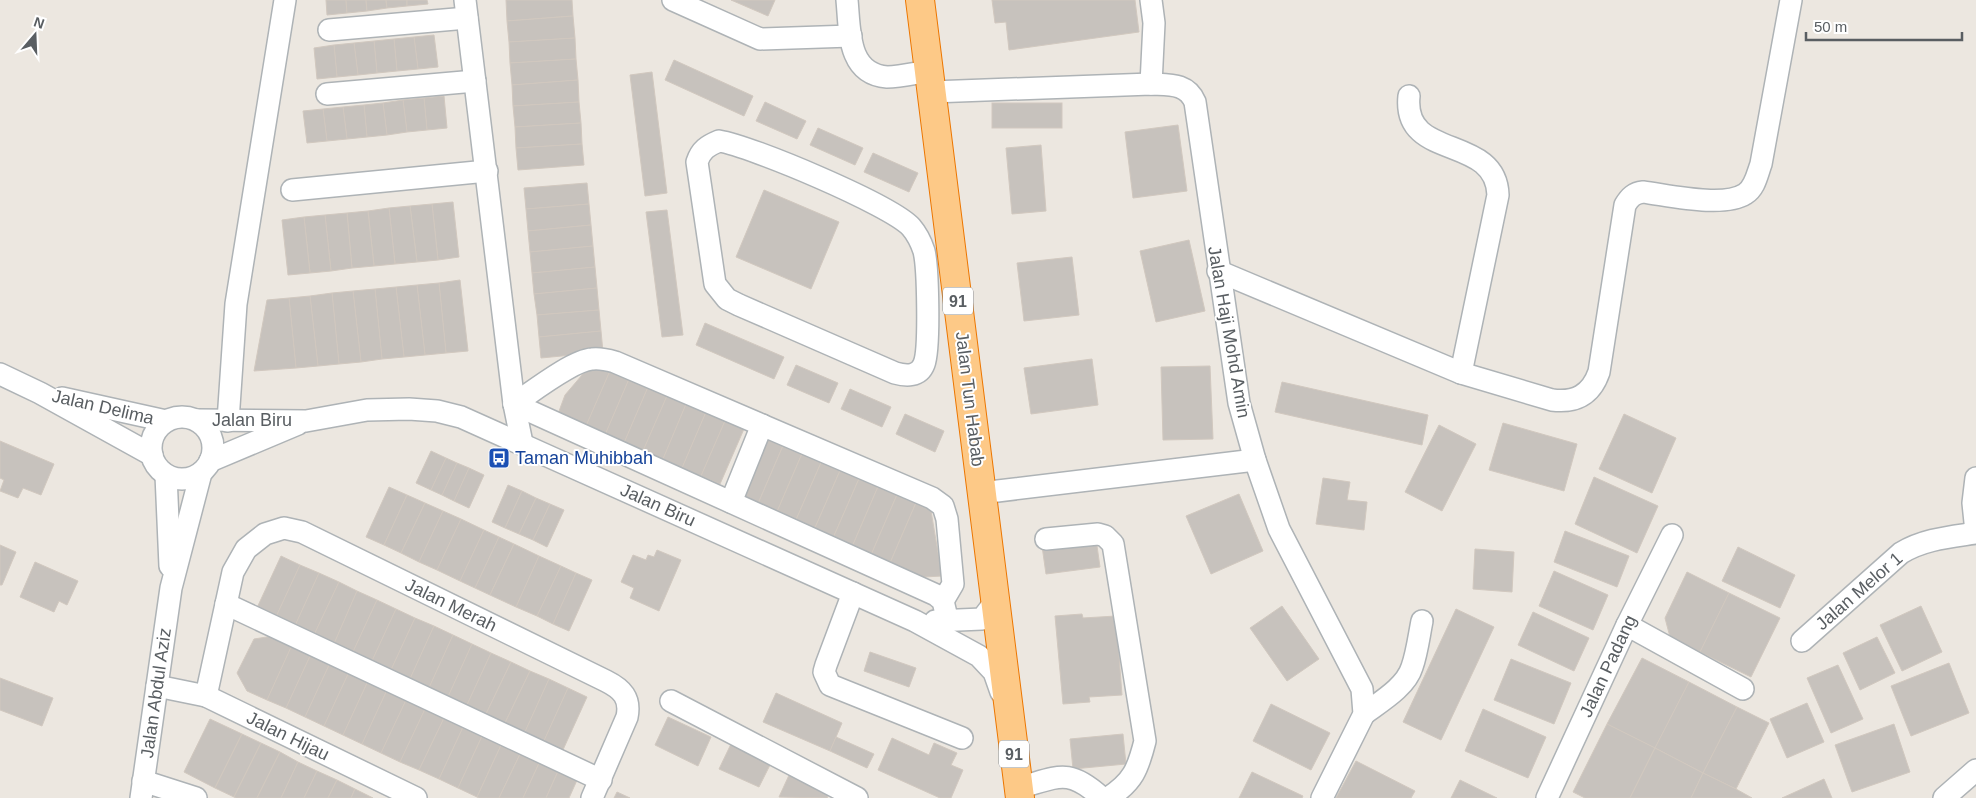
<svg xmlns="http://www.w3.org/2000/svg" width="1976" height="798" font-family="Arial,sans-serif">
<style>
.building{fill:#c7c2bd;stroke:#d1c8bf}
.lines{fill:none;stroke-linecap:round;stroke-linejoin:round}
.minor-casing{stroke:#aeb3b6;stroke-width:24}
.highway-casing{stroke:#ec7600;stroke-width:30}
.minor{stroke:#fff;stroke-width:21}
.highway{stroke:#fdc987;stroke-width:28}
.labels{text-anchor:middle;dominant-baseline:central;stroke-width:4;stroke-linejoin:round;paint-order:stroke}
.shield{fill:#fff;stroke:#8b8e91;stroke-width:1}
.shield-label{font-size:16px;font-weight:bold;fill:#595e62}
.street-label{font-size:18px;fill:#595e62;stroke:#fff}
.transit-label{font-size:18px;fill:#164399;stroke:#fff;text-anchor:start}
</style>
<rect width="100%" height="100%" fill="#ece7e0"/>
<g class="building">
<path d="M326,0H346L347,13L327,15Z"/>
<path d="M346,0H366L367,11L347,13Z"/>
<path d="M366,0H386L387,8L367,11Z"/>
<path d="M386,0H407V6L387,8Z"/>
<path d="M407,0H427L428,4L407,6Z"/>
<path d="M506,0H572L573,16L507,21Z"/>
<path d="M731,0H775L768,16Z"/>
<path d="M992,0H1135L1139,32L1009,50L1006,22L995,23Z"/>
<path d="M573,16L575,38L509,42L507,21Z"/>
<path d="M434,35L438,67L418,69L414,37Z"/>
<path d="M414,37L418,69L397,71L394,39Z"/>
<path d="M575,38L576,59L510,63L509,42Z"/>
<path d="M394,39L397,71L377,73L374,41Z"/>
<path d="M374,41L377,73L358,75L354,43Z"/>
<path d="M354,43L358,75L337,77L334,45Z"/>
<path d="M334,45L337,77L317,79L314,48Z"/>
<path d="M576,59L578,80L512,85L510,63Z"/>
<path d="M674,60L753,96L744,116L665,80Z"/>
<path d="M652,72L667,193L645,196L630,75Z"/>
<path d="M578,80L579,102L513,106L512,85Z"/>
<path d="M444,96L447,128L427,130L424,98Z"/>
<path d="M424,98L427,130L407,132L403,100Z"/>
<path d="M403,100L407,132L387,135L383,103Z"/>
<path d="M579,102L581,123L515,127L513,106Z"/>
<path d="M765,102L806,121L797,139L756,121Z"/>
<path d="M383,103L387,135L367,137L364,105Z"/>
<rect x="992" y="103" width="70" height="25"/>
<path d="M364,105L367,137L347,139L343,107Z"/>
<path d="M343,107L347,139L327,141L323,109Z"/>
<path d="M323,109L327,141L307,143L303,111Z"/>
<path d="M581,123L582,144L516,148L515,127Z"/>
<path d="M1178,125L1187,191L1133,198L1125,132Z"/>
<path d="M818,128L863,148L855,165L810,145Z"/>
<path d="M582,144L584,165L518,170L516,148Z"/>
<path d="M1041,145L1046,211L1012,214L1006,148Z"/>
<path d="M873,153L918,173L909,192L864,172Z"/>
<path d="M587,183L589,204L526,209L524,188Z"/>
<path d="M764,190L839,222L811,289L736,257Z"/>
<path d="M453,202L459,257L438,260L432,204Z"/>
<path d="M432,204L438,260L417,262L410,206Z"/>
<path d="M589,204L591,225L528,231L526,209Z"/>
<path d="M410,206L417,262L395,264L389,208Z"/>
<path d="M389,208L395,264L374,266L368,211Z"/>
<path d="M667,210L683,335L662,337L646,212Z"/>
<path d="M368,211L374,266L352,268L347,213Z"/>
<path d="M347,213L352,268L331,271L325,215Z"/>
<path d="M325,215L331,271L310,273L304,217Z"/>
<path d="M304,217L310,273L288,275L282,220Z"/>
<path d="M591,225L593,246L530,252L528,231Z"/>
<path d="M1189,240L1205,311L1156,322L1140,251Z"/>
<path d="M593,246L595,267L532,273L530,252Z"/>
<path d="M1072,257L1079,315L1024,321L1017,263Z"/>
<path d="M595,267L597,288L534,294L532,273Z"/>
<path d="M460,280L468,351L446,353L439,283Z"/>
<path d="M439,283L446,353L425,355L417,285Z"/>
<path d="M417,285L425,355L404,357L396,287Z"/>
<path d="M396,287L404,357L382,359L375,289Z"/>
<path d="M597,288L599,310L537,315L534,294Z"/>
<path d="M375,289L382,359L361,362L353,291Z"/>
<path d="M353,291L361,362L339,364L332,293Z"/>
<path d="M332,293L339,364L318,366L310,296Z"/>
<path d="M310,296L318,366L296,368L289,298Z"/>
<path d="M289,298L296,368L254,371L267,300Z"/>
<path d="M599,310L601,331L539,337L537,315Z"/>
<path d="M705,323L784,357L774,379L696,345Z"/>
<path d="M601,331L603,352L541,358L539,337Z"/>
<path d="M1092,359L1098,405L1031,414L1024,368Z"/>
<path d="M613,364L586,426L558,414L565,395L588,368Z"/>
<path d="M613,364L632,372L605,435L586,426Z"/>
<path d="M796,365L838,383L829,403L787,385Z"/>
<path d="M1210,366L1213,439L1163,440L1161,367Z"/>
<path d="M632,372L651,380L624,443L605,435Z"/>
<path d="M651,380L670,389L643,451L624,443Z"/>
<path d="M1282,382L1428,415L1422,445L1275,412Z"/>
<path d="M670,389L689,397L663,459L643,451Z"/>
<path d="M850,389L891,407L882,427L841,409Z"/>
<path d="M689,397L709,405L682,468L663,459Z"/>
<path d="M709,405L728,414L701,476L682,468Z"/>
<path d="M728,414L747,422L720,484L701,476Z"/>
<path d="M905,414L944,431L935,452L896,434Z"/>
<path d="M1624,414L1676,438L1652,493L1599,469Z"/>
<path d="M1503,423L1577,444L1564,491L1489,470Z"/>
<path d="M1439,425L1476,444L1442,511L1405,492Z"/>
<path d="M766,433L785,441L757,506L738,497Z"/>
<path d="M0,441L54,464L41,495L23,488L18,498L0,491L4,480L0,478Z"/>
<path d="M785,441L804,449L776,514L757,506Z"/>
<path d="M804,449L823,458L795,522L776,514Z"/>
<path d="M431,451L446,458L431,490L416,483Z"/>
<path d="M446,458L457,463L442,495L431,490Z"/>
<path d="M823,458L842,466L814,530L795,522Z"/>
<path d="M457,463L469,468L454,501L442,495Z"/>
<path d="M842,466L861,474L833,538L814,530Z"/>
<path d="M469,468L484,475L469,508L454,501Z"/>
<path d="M861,474L880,482L852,547L833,538Z"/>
<path d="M1594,477L1658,506L1637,553L1575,524Z"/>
<path d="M1323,478L1350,482L1347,500L1367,502L1364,530L1316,524Z"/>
<path d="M880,482L899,490L871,555L852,547Z"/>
<path d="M508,485L522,491L505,528L492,522Z"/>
<path d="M389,487L407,495L384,545L366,537Z"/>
<path d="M899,490L918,498L890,563L871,555Z"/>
<path d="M522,491L536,498L519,534L505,528Z"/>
<path d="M1239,494L1263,551L1211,574L1186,516Z"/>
<path d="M407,495L425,503L401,553L384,545Z"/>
<path d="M536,498L550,504L533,540L519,534Z"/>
<path d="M918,498L930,505L942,576L924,577L890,563Z"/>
<path d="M425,503L443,511L419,562L401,553Z"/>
<path d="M550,504L564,510L547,547L533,540Z"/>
<path d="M443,511L461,519L437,570L419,562Z"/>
<path d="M461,519L484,530L460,581L437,570Z"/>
<path d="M484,530L499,537L475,588L460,581Z"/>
<path d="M1565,531L1629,556L1617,587L1554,562Z"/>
<path d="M499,537L514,544L490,595L475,588Z"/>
<path d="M1096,539L1100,567L1046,574L1042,546Z"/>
<path d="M514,544L539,556L516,607L490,595Z"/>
<path d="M0,545L16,552L2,585H0Z"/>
<path d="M1738,547L1795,575L1780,608L1722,581Z"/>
<path d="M1475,549L1514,552L1512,592L1473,589Z"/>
<path d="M657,550L681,560L659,611L630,598L634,588L621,582L633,555L646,560L648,555L654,557Z"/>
<path d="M281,556L300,565L275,619L256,610Z"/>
<path d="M539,556L561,566L537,616L516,607Z"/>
<path d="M35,562L78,581L67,605L59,601L54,612L20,597Z"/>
<path d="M300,565L319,573L294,628L275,619Z"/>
<path d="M561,566L576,573L553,624L537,616Z"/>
<path d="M1554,571L1608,595L1593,630L1539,606Z"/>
<path d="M1687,572L1729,593L1700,652L1670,637L1665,618Z"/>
<path d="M319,573L339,582L313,637L294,628Z"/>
<path d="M576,573L592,580L569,631L553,624Z"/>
<path d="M339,582L357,591L333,646L313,637Z"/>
<path d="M357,591L377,600L352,654L333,646Z"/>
<path d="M1729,593L1780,618L1751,677L1700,652Z"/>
<path d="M377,600L396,609L371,663L352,654Z"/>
<path d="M1282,606L1319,659L1287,681L1250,628Z"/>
<path d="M1921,606L1942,652L1902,671L1880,625Z"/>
<path d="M396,609L415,618L390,672L371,663Z"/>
<path d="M1456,609L1494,627L1441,740L1403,722Z"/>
<path d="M1533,612L1589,638L1574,671L1518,645Z"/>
<path d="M1082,614L1083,618L1116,616L1122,695L1089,697L1090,702L1063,704L1055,616Z"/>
<path d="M415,618L434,626L409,681L390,672Z"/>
<path d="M434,626L453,635L428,690L409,681Z"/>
<path d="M453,635L472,644L447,699L428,690Z"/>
<path d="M273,636L292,645L267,700L247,691L237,673L254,639Z"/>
<path d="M1877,637L1895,673L1860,690L1843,653Z"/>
<path d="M472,644L491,653L466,707L447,699Z"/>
<path d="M292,645L311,654L286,708L267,700Z"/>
<path d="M870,652L916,668L909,687L864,671Z"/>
<path d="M491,653L511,662L485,716L466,707Z"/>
<path d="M311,654L330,663L305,717L286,708Z"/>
<path d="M1642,658L1689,682L1655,748L1607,724Z"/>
<path d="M1511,659L1571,683L1554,724L1494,700Z"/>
<path d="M511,662L530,671L504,725L485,716Z"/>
<path d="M330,663L349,672L324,726L305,717Z"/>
<path d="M1949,663L1969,713L1911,736L1891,686Z"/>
<path d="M1838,665L1863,719L1831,733L1807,678Z"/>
<path d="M530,671L549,679L524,734L504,725Z"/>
<path d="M349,672L368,681L343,735L324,726Z"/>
<path d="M0,678L53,698L42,726L0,710Z"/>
<path d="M549,679L568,688L543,743L524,734Z"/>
<path d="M368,681L387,690L362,744L343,735Z"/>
<path d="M1689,682L1737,707L1703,773L1655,748Z"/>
<path d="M568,688L587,697L562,752L543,743Z"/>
<path d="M387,690L407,698L381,753L362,744Z"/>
<path d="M776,693L842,723L830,751L763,722Z"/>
<path d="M407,698L426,707L400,762L381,753Z"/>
<path d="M1807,703L1824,742L1787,758L1770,719Z"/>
<path d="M1271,704L1330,733L1311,770L1253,741Z"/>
<path d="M426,707L445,716L419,770L400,762Z"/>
<path d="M1737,707L1769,723L1736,789L1703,773Z"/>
<path d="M1483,709L1546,737L1528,778L1465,751Z"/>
<path d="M445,716L464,725L439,779L419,770Z"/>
<path d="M668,717L711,737L698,766L655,745Z"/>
<path d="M210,719L242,734L215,788L184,772Z"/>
<path d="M1607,724L1655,748L1630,798H1585L1573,792Z"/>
<path d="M1894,724L1910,772L1852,792L1835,745Z"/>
<path d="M464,725L483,734L458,788L439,779Z"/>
<path d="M242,734L261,743L234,797L215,788Z"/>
<path d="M483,734L502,743L477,797L458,788Z"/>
<path d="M1123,734L1126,764L1073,769L1070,739Z"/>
<path d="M836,737L874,754L867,768L830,751Z"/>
<path d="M892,738L929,755L934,743L957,753L951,765L963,770L951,798H940L878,770Z"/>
<path d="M261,743L280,752L257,798H236L234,797Z"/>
<path d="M502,743L521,752L499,798H479L477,797Z"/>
<path d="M731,744L771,763L759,787L719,769Z"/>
<path d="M1655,748L1703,773L1691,798H1630Z"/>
<path d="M280,752L298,762L281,798H257Z"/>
<path d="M521,752L540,761L523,798H499Z"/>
<path d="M540,761L559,769L546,798H523Z"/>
<path d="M1356,761L1415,791L1411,798H1336Z"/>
<path d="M298,762L317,771L304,798H281Z"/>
<path d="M559,769L578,778L569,798H546Z"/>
<path d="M317,771L337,780L328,798H304Z"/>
<path d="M1252,772L1303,796L1302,798H1239Z"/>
<path d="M790,773L830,792L827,798L779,797Z"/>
<path d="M1703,773L1736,789L1752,798H1691Z"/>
<path d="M1824,779L1832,798H1782Z"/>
<path d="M337,780L355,789L351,798H328Z"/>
<path d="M1460,780L1497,798H1451Z"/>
<path d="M355,789L373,798H351Z"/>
<path d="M617,792L630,798H614Z"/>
</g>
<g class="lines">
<g class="minor-casing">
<g id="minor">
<path d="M465,0L514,404L522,443"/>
<path d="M673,0L760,39L851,36"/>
<path d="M847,0C850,30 847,74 887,77C900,77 916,73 929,71"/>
<path d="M1151,0L1154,23L1151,84"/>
<path d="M329,30L467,18"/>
<path d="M932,92L1151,84C1170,85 1187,83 1195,102L1239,403L1255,460L1279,529L1362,689L1364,714L1322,798"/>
<path d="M327,94L475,81"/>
<path d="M1409,96C1402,162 1496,133 1498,195L1461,373"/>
<path d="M719,141C751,146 891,205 911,227C917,234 921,242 924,251C928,267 930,349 924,364C919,377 906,376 895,373L739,305L727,299L715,284L697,162C701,150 707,146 719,141Z"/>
<path d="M292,190L487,171"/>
<path d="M1218,271L1461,373L1552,400C1575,403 1591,395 1599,372L1625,205C1630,197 1634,193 1643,192C1668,195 1723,208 1745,194C1755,188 1757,175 1761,164L1791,0"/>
<path d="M0,374L40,393L152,455"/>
<path d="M62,398L166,421"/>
<path d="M514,404C532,392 573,360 592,359C600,358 608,360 615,362L932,498L943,506L947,519L953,584L943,601"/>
<path d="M514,404L936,595L943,601L948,622"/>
<circle cx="182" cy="448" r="31"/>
<path d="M197,420L306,421L367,410L409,409L437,411L461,417L915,621L979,656L994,672L1001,692"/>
<path d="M228,421L236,304L285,0"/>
<path d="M210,461L298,424"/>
<path d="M166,475L170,566"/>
<path d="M1976,478L1973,503L1976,532"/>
<path d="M981,493L1255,460"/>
<path d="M731,502L762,425"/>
<path d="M1046,539L1098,534L1105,536L1113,544L1145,741C1138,769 1133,782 1108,798"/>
<path d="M853,593L826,665L824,672L830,685L962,738"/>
<path d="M226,604L601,780"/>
<path d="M935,621L982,619L995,602"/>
<path d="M1627,625L1743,689"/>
<path d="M1802,641L1901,553C1924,539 1950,537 1976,533"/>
<path d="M157,686L206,696L416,798"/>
<path d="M206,696L233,572L246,549L265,534L284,528L302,532L606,681C622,689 631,698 627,717L592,798"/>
<path d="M671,701L857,798"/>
<path d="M1364,714C1380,702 1406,687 1412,667C1417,653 1419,636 1422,621"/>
<path d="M143,781L196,798"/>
<path d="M1018,788C1059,777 1068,767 1102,798"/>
<path d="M141,798L171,588L201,473"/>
<path d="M1547,798L1627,625L1672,535"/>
<path d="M1944,798L1976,770"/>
</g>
</g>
<g class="highway-casing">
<path id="highway" d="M920,0L1020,798"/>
</g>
<use href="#minor" class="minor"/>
<use href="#highway" class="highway"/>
</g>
<defs>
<g id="bus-square" transform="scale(1.125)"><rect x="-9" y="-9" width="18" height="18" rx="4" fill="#1a4fb4" stroke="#fff"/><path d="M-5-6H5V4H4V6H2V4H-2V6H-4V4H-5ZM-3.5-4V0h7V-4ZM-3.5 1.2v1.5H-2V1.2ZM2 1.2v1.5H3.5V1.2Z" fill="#fff"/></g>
</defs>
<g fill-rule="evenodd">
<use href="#bus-square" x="499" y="458"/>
</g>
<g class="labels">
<g class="shield">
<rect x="943" y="287.5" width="30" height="27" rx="4"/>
<rect x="999" y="740.5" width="30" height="27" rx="4"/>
</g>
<g class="shield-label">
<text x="958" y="301">91</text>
<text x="1014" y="754">91</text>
</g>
<g class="street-label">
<text transform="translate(1229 332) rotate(80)">Jalan Haji Mohd Amin</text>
<text transform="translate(970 399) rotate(83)">Jalan Tun Habab</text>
<text transform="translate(103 407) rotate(13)">Jalan Delima</text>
<text x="252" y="420">Jalan Biru</text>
<text transform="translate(658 505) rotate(24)">Jalan Biru</text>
<text transform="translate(1859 591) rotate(-41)">Jalan Melor 1</text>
<text transform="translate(451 605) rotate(26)">Jalan Merah</text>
<text transform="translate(1608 666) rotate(-65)">Jalan Padang</text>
<text transform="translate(156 693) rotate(-82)">Jalan Abdul Aziz</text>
<text transform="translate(288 736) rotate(26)">Jalan Hijau</text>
</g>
<g class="transit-label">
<text x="515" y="458">Taman Muhibbah</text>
</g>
</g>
<g transform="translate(35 35) rotate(19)" stroke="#ffffff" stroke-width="4" paint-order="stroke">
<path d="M0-4L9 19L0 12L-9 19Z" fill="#595e62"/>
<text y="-8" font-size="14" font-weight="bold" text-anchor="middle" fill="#595e62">N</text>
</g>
<path d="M1806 32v8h156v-8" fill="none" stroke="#595e62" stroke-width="2.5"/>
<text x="1814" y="32" font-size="15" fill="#595e62" stroke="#ffffff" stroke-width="4" paint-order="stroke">50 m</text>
</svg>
